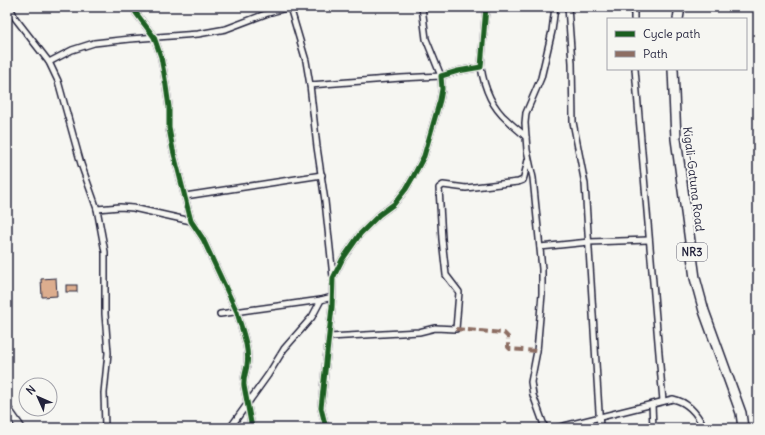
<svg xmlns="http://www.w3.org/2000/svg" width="765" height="435" font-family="Delius,sans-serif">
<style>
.building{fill:#dcad8e;stroke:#22223b}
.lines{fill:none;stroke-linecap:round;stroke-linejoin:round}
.minor-casing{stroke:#22223b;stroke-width:8}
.tertiary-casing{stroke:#22223b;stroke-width:10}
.trunk-casing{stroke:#22223b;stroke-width:12}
.minor{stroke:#f6f6f2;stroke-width:5}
.tertiary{stroke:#f6f6f2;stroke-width:7}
.trunk{stroke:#f6f6f2;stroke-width:9}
.quiet{stroke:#8d6e63;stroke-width:4;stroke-dasharray:8 4;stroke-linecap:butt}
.cycleway-casing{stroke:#f6f6f2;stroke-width:8}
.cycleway{stroke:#1b5e20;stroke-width:5}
.labels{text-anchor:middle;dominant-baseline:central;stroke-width:4;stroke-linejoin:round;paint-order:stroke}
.shield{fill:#f6f6f2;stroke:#626272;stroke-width:1}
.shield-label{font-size:11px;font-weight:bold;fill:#22223b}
.street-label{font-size:12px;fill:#22223b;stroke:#f6f6f2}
</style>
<rect width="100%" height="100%" fill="#f6f6f2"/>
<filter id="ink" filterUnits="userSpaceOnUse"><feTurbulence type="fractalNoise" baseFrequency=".025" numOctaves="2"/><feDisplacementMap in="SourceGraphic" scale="8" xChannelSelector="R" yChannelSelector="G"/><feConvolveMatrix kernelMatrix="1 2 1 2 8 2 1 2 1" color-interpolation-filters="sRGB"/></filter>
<g filter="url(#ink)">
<g class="building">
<path d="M56,278L57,296L42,297L41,279Z"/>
<rect x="66" y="285" width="11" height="7"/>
</g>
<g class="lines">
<g class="minor-casing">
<g id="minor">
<path d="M10,7L15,18L49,62L58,81L81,164L97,209L105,252V314L108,353L104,393L105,428"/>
<path d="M134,7L136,13L154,37L161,57L165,79L169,107V128L173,150L191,221L203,239L237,312C241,328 250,348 247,365C246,373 243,378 244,386L252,428"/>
<path d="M290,7L306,61L310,85L317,147L325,201L333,277"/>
<path d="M568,7L572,63L573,122L585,184L600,428"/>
<path d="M634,7V19"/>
<path d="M49,62L72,50L94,43L130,39L198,34L226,29L268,13L290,7"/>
<path d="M481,67C484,87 492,107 507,120C513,126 520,131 526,137"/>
<path d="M635,69L663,401"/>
<path d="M310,85L401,78L441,76L426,39L422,7"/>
<path d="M185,196L322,175"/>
<path d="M97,209L120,207L133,208L191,221"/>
<path d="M540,247L589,242L649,240"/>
<path d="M220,314L321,300"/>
<path d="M329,337L419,332L435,328L456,329L459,292L446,275L442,239L439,188L443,185L466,188L518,182L523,180L524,177L528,160"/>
<path d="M652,404L653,428"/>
<path d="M230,428L268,375L284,349L312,317L321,300L332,297"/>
<path d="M326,428L321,408L332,307L333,278L342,260L360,234L379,215L394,204L406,189L413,177L424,156L440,100L442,89L441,76L458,71L481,67L486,7"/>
<path d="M545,428L533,395L531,382L537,351L542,294V269L533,178L527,150L525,123L526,113L541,78L552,31L555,7"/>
<path d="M556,428L673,399C688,402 698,415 704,428"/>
</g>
</g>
<g class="tertiary-casing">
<path id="tertiary" d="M7,408L21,428"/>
</g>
<g class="trunk-casing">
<g id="trunk">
<path d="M678,19L680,7"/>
<path d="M673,69L676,139L695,278L704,311L741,413L743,428"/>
</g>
</g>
<use href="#minor" class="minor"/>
<use href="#tertiary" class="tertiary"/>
<use href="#trunk" class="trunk"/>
<path class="quiet" d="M456,329L504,333L508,337V347L510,349L537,351"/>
<g class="cycleway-casing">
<g id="cycleway">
<path d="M134,7L136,13L154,37L161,57L165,79L169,107V128L173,150L191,221L203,239L237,312C241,328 250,348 247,365C246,373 243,378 244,386L252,428"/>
<path d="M326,428L321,408L332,307L333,278L342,260L360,234L379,215L394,204L406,189L413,177L424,156L440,100L442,89L441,76L458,71L481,67L486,7"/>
</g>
</g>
<use href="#cycleway" class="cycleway"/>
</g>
</g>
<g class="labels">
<rect class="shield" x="677" y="243" width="30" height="18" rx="3"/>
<g class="shield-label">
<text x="692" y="252">NR3</text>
</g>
<g class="street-label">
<text transform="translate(694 179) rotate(83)">Kigali-Gatuna Road</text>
</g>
</g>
<rect width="765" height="435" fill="none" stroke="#f6f6f2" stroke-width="24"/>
<rect x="12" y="12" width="741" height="411" fill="none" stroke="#22223b" stroke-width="1.5" filter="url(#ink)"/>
<rect x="607" y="18" width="140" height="52" fill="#f6f6f2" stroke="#a1a1a9"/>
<rect x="615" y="31" width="20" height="6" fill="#1b5e20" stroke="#a1a1a9"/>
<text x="643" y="38" font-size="12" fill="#22223b">Cycle path</text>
<rect x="615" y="51" width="20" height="6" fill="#8d6e63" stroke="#a1a1a9"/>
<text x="643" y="58" font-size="12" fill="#22223b">Path</text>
<g transform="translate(38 397) rotate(315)"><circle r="19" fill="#f6f6f2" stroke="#a1a1a9"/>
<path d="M0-3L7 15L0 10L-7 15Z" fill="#22223b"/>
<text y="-6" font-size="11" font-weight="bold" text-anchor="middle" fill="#22223b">N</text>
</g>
</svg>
